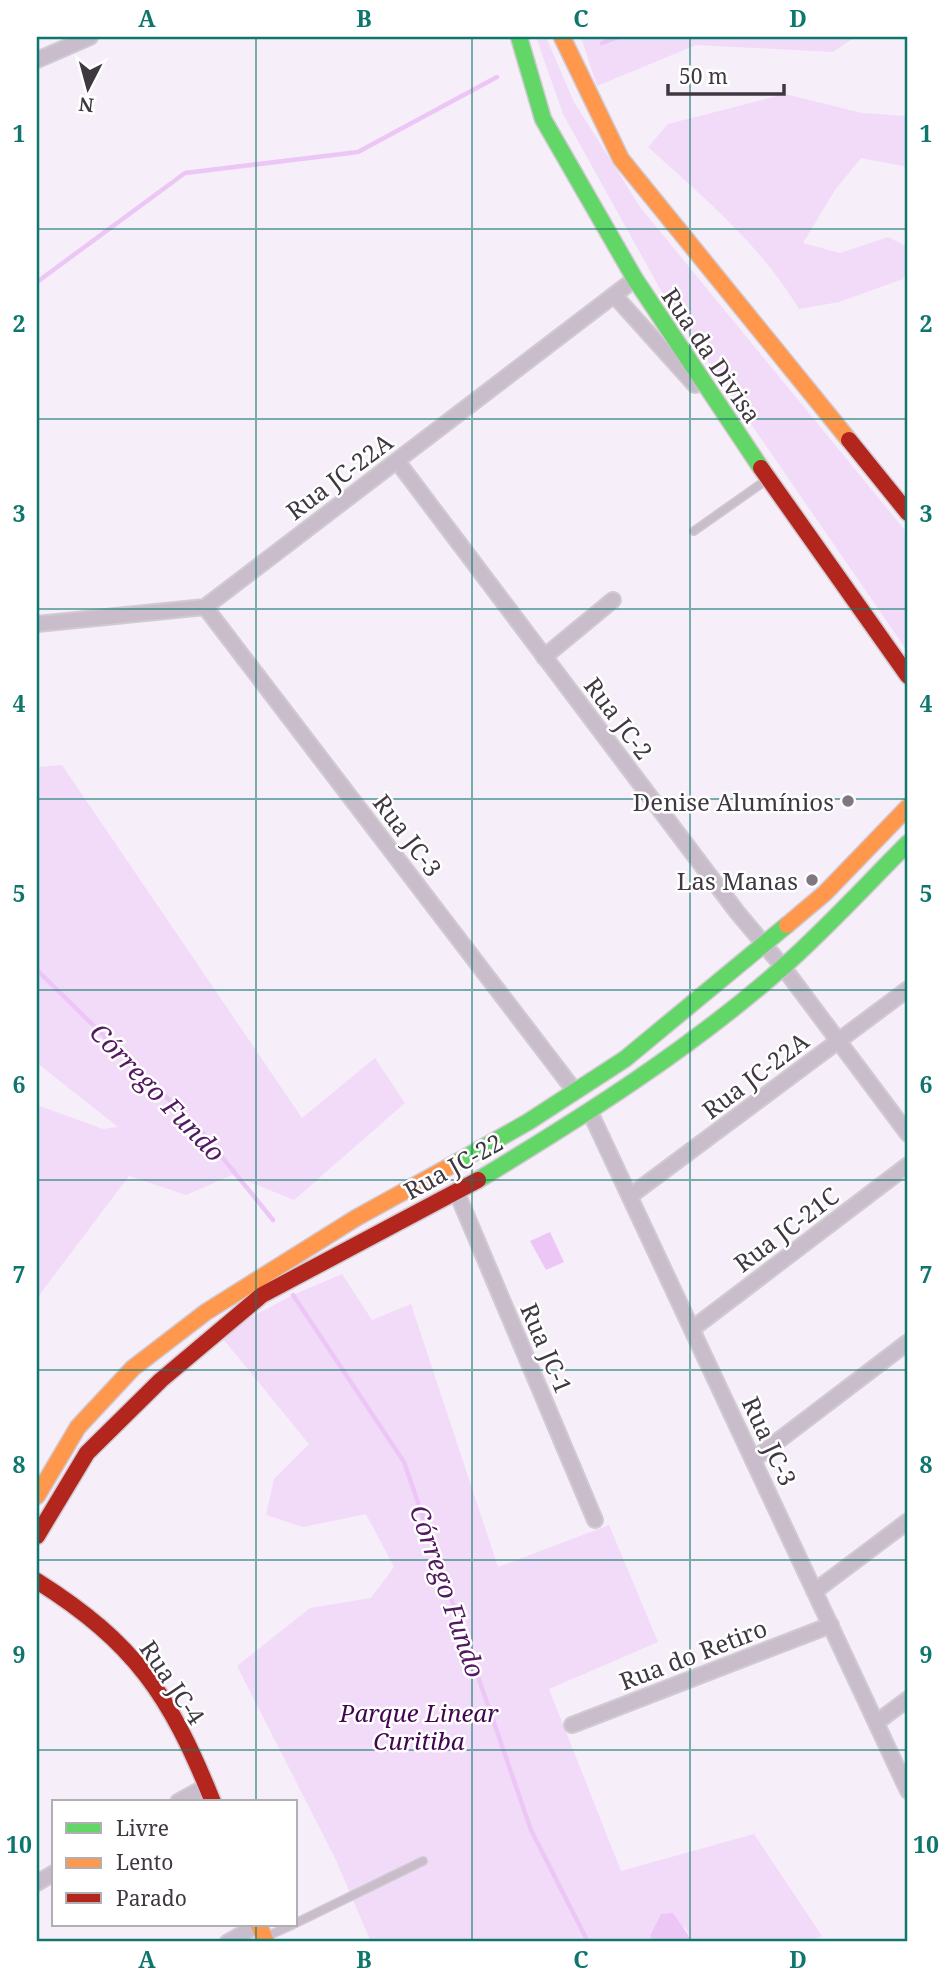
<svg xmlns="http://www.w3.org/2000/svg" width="945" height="1979" font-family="'Noto Serif',serif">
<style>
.green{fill:#f2dbf8}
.water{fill:#ecc7f6}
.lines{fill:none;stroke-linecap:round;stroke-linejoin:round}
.stream{stroke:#ecc7f6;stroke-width:4.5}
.lane-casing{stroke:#d1cad3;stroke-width:10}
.street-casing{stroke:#d1cad3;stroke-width:18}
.fast-casing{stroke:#d1cad3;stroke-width:19}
.slow-casing{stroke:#d1cad3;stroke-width:19}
.jam-casing{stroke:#d1cad3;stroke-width:19}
.lane{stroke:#c9bdcc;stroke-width:7}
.street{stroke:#c9bdcc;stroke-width:14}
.fast{stroke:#63d668;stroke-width:16}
.slow{stroke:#ff974d;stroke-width:16}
.jam{stroke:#b3261e;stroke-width:16}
.grid{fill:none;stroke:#0f766e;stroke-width:2;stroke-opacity:0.55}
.poi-dot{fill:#7f7881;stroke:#fff;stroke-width:2.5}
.labels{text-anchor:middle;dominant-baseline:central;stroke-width:5;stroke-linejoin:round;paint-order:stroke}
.street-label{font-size:24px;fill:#3f3840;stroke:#fff}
.poi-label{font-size:24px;fill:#3f3840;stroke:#fff;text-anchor:end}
.park-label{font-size:24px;font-style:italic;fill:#430450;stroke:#fff}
.water-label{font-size:26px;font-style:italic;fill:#541961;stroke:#fff}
.neatline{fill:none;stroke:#0f766e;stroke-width:2.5}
.grid-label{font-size:23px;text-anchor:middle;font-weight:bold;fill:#0f766e}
</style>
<rect width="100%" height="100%" fill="#f6eef9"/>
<g class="green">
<path d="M536,37H546L574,102L640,207L908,534V652L669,305L563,114Z"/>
<path d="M581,37H855L833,52L696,45L597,86Z"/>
<path d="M785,94L862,113L908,116V167L861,158L835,190L803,243L840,253L888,237L908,247V267L903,279L839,302L799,309C760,244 703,197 648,147L668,124Z"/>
<path d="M62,765L302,1118L375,1058L405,1103L294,1200L232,1175L186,1195L129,1176L37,1298V1105L103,1129L118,1127L37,1063V767Z"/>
<path d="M342,1274L372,1320L411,1304L498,1567L609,1525L658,1642L549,1689L621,1871L754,1834L822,1936L809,1942H693L685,1927L650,1936L653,1942H371L336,1860L237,1666L310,1608L371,1598L394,1567L366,1514L303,1527L266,1515L274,1479L309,1444L219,1334L293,1295Z"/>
</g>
<g class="water">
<path d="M550,1232L564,1262L546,1270L530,1241Z"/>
<path d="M673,1913L693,1942H653L650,1936L661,1914Z"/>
</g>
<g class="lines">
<g class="stream">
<path d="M602,43L618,37"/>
<path d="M37,282L185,173L358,152L497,77"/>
<path d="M37,970L201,1131L273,1220"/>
<path d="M293,1295L404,1462L531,1830L588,1942"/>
</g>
<g class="lane-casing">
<g id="lane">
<path d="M694,531L765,481"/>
<path d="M296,1923L423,1861"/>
<path d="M272,1934L292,1925"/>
</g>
</g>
<g class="street-casing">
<g id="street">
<path d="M37,60L90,37"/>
<path d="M614,295L695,385"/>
<path d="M397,461L737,912L783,967L908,1134"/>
<path d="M205,607L574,1090"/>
<path d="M37,624L205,607L635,279"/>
<path d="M544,657L613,600"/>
<path d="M590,1112L908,1791"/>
<path d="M457,1193L595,1520"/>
<path d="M630,1196L908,989"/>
<path d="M692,1329L908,1165"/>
<path d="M753,1460L908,1342"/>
<path d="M815,1591L908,1521"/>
<path d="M877,1722L908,1699"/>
<path d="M572,1725L831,1625"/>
<path d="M178,1802L207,1786"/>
<path d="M37,1883L54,1873"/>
<path d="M228,1942L258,1925"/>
</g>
</g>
<g class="fast-casing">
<g id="fast">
<path d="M519,37L543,119L635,279L761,468"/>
<path d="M452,1165L528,1122L625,1059L787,925"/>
<path d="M478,1180C584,1116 690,1049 783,967C827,928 867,884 908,843"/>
</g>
</g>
<g class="slow-casing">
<g id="slow">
<path d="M562,37L621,159L849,440"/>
<path d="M787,925L825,893L908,807"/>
<path d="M37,1496L78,1427L133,1368L206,1312L356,1218L452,1165"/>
<path d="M259,1925L266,1942"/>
</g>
</g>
<g class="jam-casing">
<g id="jam">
<path d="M849,440L908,513"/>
<path d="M761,468L908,676"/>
<path d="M37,1536L87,1453L161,1380L262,1295L478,1180"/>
<path d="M37,1581C135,1643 170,1695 213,1802"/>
</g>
</g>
<use href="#lane" class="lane"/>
<use href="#street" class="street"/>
<use href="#fast" class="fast"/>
<use href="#slow" class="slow"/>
<use href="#jam" class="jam"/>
</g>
<path class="grid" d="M256,37V1802M472,37V1942M690,37V1942M37,229H908M37,419H908M37,609H908M37,799H908M37,990H908M37,1180H908M37,1370H908M37,1560H908M37,1750H908M256,1925V1942"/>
<g class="poi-dot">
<circle cx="848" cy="801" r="7"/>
<circle cx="812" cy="880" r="7"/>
</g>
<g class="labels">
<g class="street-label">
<text transform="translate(712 355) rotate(56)">Rua da Divisa</text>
<text transform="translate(339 476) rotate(-37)">Rua JC-22A</text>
<text transform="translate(619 718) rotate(53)">Rua JC-2</text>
<text transform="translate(408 835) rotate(53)">Rua JC-3</text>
<text transform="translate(755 1075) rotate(-37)">Rua JC-22A</text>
<text transform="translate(453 1166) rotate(-29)">Rua JC-22</text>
<text transform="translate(786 1229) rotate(-37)">Rua JC-21C</text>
<text transform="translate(547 1348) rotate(67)">Rua JC-1</text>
<text transform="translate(770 1441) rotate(65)">Rua JC-3</text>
<text transform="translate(693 1654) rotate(-21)">Rua do Retiro</text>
<text transform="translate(173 1682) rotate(56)">Rua JC-4</text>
</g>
<g class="poi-label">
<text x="834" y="801">Denise Alumínios</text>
<text x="798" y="880">Las Manas</text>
</g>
<g class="park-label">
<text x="419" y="1712">Parque Linear<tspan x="419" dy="28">Curitiba</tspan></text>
</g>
<g class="water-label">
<text transform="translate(158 1092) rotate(46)">Córrego Fundo</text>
<text transform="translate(448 1591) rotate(71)">Córrego Fundo</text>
</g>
</g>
<rect width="945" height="1979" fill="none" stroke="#ffffff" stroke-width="77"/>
<rect x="52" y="1800" width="245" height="126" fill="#ffffff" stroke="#b2afb3" stroke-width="2"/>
<rect x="66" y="1823" width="35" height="10" fill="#63d668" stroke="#b2afb3" stroke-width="2"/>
<text x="116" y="1836" font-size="21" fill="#3f3840">Livre</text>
<rect x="66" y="1858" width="35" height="10" fill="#ff974d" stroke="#b2afb3" stroke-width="2"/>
<text x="116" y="1870" font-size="21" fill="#3f3840">Lento</text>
<rect x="66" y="1893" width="35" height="10" fill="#b3261e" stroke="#b2afb3" stroke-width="2"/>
<text x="116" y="1906" font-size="21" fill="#3f3840">Parado</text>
<g transform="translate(88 88) rotate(186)" stroke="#ffffff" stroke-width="5" paint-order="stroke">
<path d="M0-5L12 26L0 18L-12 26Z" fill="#3f3840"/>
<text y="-10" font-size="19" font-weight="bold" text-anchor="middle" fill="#3f3840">N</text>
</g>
<path d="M668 84v10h116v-10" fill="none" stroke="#3f3840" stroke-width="3.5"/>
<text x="679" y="84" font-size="21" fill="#3f3840" stroke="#ffffff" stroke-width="5" paint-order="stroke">50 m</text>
<rect x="38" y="38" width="868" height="1902" class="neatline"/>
<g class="grid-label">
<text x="147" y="27">A</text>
<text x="364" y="27">B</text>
<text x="581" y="27">C</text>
<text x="798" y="27">D</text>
<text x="19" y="142">1</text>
<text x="926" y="142">1</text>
<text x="19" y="332">2</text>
<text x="926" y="332">2</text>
<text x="19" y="522">3</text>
<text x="926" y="522">3</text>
<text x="19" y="712">4</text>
<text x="926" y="712">4</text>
<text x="19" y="902">5</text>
<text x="926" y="902">5</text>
<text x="19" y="1093">6</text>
<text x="926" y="1093">6</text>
<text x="19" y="1283">7</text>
<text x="926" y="1283">7</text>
<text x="19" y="1473">8</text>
<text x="926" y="1473">8</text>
<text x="19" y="1663">9</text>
<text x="926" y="1663">9</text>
<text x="19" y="1853">10</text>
<text x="926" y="1853">10</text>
<text x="147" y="1968">A</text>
<text x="364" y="1968">B</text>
<text x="581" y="1968">C</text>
<text x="798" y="1968">D</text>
</g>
</svg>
